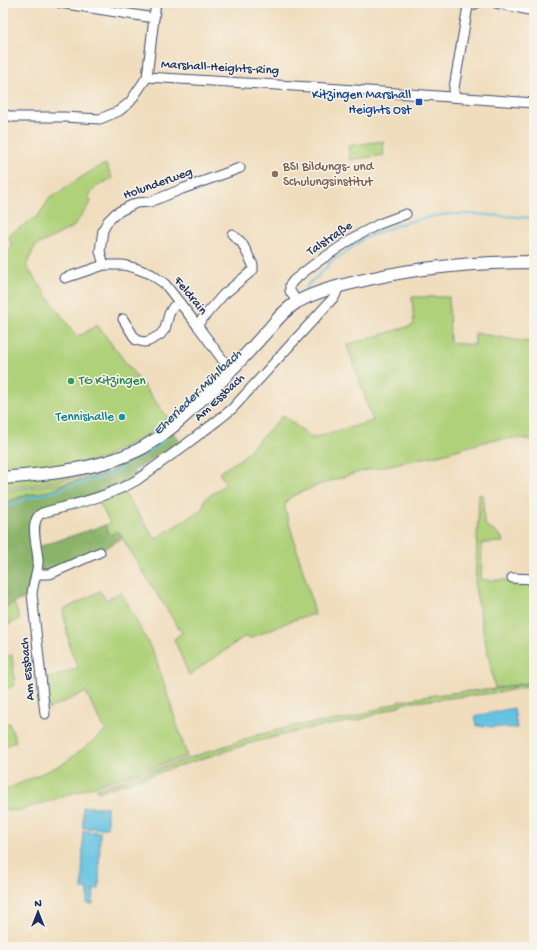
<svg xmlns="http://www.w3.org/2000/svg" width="537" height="950" font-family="'Gochi Hand',sans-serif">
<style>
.green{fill:#afd179;stroke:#65806c}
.forest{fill:#8bb369;stroke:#537164}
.water{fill:#63c3e1;stroke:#3f79a0}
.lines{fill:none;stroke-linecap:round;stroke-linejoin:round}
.stream{stroke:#63c3e1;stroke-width:2}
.street-casing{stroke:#3b496c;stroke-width:11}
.secondary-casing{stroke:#3b496c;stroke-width:14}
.street{stroke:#fff;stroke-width:9}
.secondary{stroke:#fff;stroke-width:12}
.transit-dot{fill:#1a4fb4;stroke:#f7f3e8;stroke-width:1.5}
.education-dot{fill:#8d6e63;stroke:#f7f3e8;stroke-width:1.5}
.leisure-dot{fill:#2e9e5b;stroke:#f7f3e8;stroke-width:1.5}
.culture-dot{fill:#0f9aa8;stroke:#f7f3e8;stroke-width:1.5}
.labels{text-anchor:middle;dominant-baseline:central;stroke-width:3;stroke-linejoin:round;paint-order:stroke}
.street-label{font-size:13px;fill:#1b2f5e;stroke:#f7f3e8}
.transit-label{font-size:13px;fill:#164399;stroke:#f7f3e8;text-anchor:end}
.education-label{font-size:13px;fill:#785e54;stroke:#f7f3e8;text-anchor:start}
.leisure-label{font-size:13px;fill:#27864d;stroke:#f7f3e8;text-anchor:start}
.culture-label{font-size:13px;fill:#0d838f;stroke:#f7f3e8;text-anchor:end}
.water-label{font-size:14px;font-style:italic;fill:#2d547f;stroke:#f7f3e8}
</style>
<rect width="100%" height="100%" fill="#f7f3e8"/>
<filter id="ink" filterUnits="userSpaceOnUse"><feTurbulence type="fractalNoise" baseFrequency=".025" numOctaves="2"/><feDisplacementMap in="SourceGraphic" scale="8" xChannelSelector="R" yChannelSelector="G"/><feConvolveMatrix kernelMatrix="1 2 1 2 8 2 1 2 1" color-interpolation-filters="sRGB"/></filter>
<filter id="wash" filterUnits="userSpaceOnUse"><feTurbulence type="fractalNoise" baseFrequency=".012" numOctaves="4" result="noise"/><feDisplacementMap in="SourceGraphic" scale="16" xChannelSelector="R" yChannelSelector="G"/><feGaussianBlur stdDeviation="0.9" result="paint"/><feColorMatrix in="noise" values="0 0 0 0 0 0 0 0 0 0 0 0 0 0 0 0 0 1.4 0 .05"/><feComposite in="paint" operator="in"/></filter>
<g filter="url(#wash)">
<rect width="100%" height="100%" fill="#f0ddbd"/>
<g class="green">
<path d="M383,141L384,155L350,160L348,146Z"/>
<path d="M106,164L112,178L96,187L89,196L91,202L73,227L35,246L26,266L76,336L83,334L97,325L168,418L148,435L108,455V458L3,476V252L12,246L8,235L38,216L50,198L72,183L98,167Z"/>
<path d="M412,297H449L450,343L475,345V333L534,343V440L517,438L491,440L442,454L395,464L359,472L319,485L292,496L285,503V509L313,605L315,615C305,613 263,633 251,638L244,637L189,675L174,639L182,633L146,577L118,531L110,535L105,525L110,523L98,500L123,491L155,539L202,509L205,499L226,484L219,473L243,457L283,415L312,438L373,421L347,345L414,325Z"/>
<path d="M118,464L116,466L111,469C76,479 40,485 3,488V479Z"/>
<path d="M63,483L59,488L46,492L23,496L8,502L3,491Z"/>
<path d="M481,494L483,498L484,522L486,526L501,536L503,542L482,543L481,580H534V680L527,683L495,688L483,630L475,587L479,495Z"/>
<path d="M100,591L106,600L121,592L155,656L187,756L21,810C14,811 9,811 3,808V791L63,764L106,731L94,709L86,692L48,709L45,680L78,668L70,648L63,610Z"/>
<path d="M14,603L20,619L3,627V608Z"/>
<path d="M12,655L15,685L3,690V658Z"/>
<path d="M534,682V685L530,686L502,692L406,703L360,720L307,729L254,742L98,792L96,789L258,735L293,726L351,718L364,714L400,701L435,695L469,691L499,689L527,684Z"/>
<path d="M9,723L16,741L3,747V725Z"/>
</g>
<path class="forest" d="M172,431L183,445L163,459L159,455L133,471L136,478L124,486L38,513V547L105,525L110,535L118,531L123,538L101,550L42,573L31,595L3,608V504L23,496L46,492L59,488L63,483C74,481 110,475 117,468C120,465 120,462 121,459Z"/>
<g class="water">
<path d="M514,708L517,728L477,726L475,716Z"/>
<rect x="83" y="807" width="24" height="21"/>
<path d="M83,831L100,832L99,889H94L93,904H87L88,889H82Z"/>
</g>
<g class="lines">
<g class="stream">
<path d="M305,292L309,283L318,276L331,262L346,252L364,238L400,224L434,216L452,214H473L534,218"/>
<path d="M133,459C145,454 155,449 165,440"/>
<path d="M3,509L6,507L28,498L49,493L65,488L103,477L119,470L123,466L125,463L129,461"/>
</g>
</g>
</g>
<g filter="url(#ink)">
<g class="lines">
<g class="street-casing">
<g id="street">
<path d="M60,3L154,18"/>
<path d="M462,3C467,6 472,6 477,3"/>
<path d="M496,3L529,10H534"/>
<path d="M147,77L326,88L534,103"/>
<path d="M454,97V88L468,6"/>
<path d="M3,114L13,117H64L100,119L119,111L130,102L147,77L154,18L156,3"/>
<path d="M104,265L100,251L103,230L108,221L116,213L136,203L150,202L182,189L240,168"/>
<path d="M65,278L104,265H123L135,268L151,274L165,284L197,325L225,363L232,370"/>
<path d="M297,302L290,291V285L294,280L313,265L358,235L379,224L406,214"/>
<path d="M123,319L136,340L144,342L149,341L160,335L165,329L169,314L173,307L180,303"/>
<path d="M197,325L223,295L253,270V265L242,243L232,234"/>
<path d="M36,574H50L100,552"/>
<path d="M512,578L534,579"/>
<path d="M45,714L32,594C33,583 37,574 38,563C39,550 27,521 42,513C74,504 108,497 137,480L185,445L217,421L232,409L335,296L339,286"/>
</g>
</g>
<g class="secondary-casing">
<path id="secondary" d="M3,478C48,474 104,469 144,447C166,434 185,417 202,399C213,390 223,380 232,369C245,356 257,342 269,329C277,319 286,309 297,302C313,293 331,288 348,284C408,268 473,262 534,262"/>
</g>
<use href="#street" class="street"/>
<use href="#secondary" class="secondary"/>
</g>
</g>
<rect class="transit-dot" x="415" y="98" width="8" height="8" rx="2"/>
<circle class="education-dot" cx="275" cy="174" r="4"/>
<circle class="leisure-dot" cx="71" cy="381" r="4"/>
<circle class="culture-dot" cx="122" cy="417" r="4"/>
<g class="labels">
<g class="street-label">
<text transform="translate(220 68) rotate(3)">Marshall-Heights-Ring</text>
<text transform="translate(158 184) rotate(-20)">Holunderweg</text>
<text transform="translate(330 239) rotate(-34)">Talstraße</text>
<text transform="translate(190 296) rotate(51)">Feldrain</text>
<text transform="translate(220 398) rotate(-43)">Am Essbach</text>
<text transform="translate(28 669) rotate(-96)">Am Essbach</text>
</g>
<g class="transit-label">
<text x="411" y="95">Kitzingen Marshall<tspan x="411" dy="15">Heights Ost</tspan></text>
</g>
<g class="education-label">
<text x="283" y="167">BSI Bildungs- und<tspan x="283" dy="15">Schulungsinstitut</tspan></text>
</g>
<g class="leisure-label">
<text x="79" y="381">TG Kitzingen</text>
</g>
<g class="culture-label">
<text x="114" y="417">Tennishalle</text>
</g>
<g class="water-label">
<text transform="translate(198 393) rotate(-44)">Eherieder Mühlbach</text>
</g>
</g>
<rect width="537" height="950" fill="none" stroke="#f7f3e8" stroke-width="16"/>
<g transform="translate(38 912)" stroke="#f7f3e8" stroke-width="3" paint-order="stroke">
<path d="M0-3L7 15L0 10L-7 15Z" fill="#1b2f5e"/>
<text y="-6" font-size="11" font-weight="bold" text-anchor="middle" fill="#1b2f5e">N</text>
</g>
</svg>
